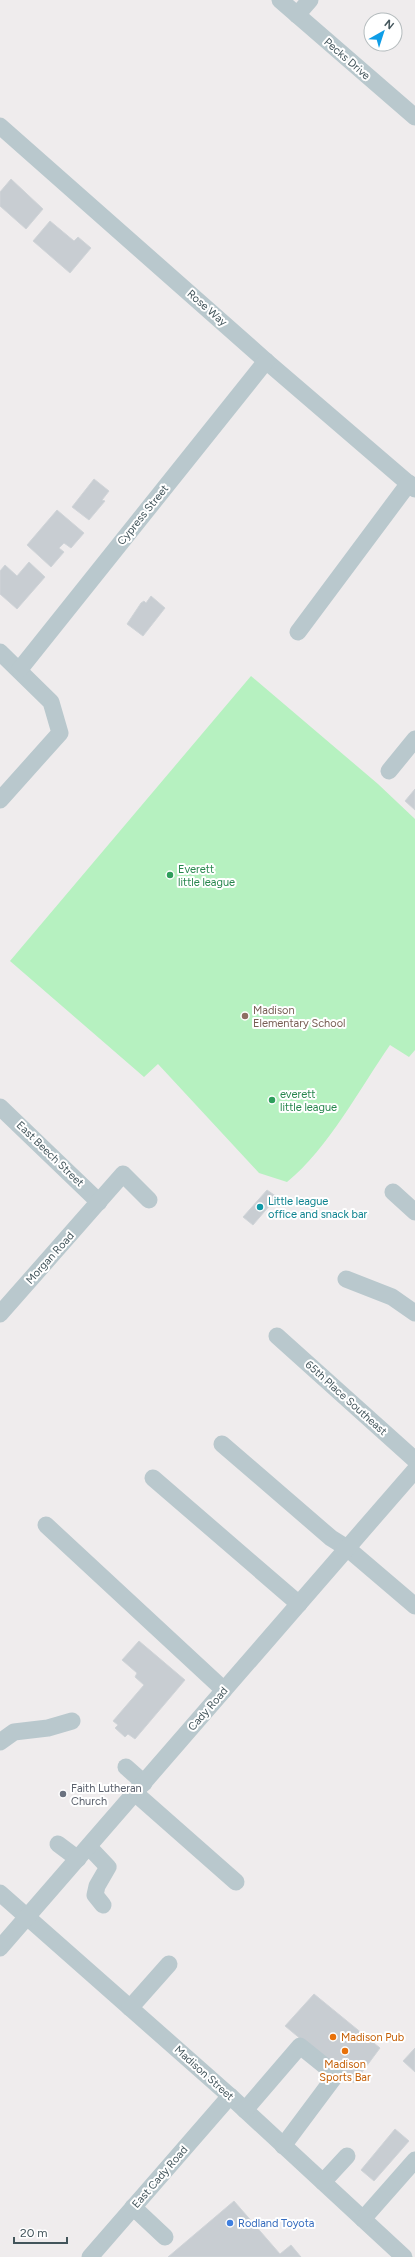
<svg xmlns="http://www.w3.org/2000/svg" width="415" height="2257" font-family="Figtree,sans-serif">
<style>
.green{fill:#b6f1c0}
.building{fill:#c8cdd2;stroke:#d0d4d8}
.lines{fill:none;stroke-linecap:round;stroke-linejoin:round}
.minor{stroke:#b9c8cd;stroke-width:17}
.leisure-dot{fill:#2e9e5b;stroke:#fff;stroke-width:1.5}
.education-dot{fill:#8d6e63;stroke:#fff;stroke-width:1.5}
.culture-dot{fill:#0f9aa8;stroke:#fff;stroke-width:1.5}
.worship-dot{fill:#6b7280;stroke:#fff;stroke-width:1.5}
.food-dot{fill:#e8710a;stroke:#fff;stroke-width:1.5}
.shop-dot{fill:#3f7fe0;stroke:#fff;stroke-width:1.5}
.labels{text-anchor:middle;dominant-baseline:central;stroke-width:4;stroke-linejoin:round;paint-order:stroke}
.street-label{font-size:11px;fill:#43555b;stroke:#fff}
.leisure-label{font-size:11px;fill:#27864d;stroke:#fff;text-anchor:start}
.education-label{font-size:11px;fill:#785e54;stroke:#fff;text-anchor:start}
.culture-label{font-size:11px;fill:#0d838f;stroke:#fff;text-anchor:start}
.worship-label{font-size:11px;fill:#5b616d;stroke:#fff;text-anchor:start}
.food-label{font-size:11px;fill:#c56008;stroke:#fff;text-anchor:start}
.shop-label{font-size:11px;fill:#366cbe;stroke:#fff;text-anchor:start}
</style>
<rect width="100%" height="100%" fill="#efeced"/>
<path class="green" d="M251,676L378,784L415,819V1050L409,1057L390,1045C360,1088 328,1149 287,1182L259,1173L158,1064L144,1077L10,961Z"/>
<g class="building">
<path d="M11,179L43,209L26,229L0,206V192Z"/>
<path d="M50,221L74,241L78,237L91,248L70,273L33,241Z"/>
<path d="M94,479L109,491L102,500L105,501L89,520L72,507Z"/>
<path d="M57,510L84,533L71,548L64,543L59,548L64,552L51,567L27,545Z"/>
<path d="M29,562L45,577L17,609L0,594V571L5,565L17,576Z"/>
<path d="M151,596L165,608L143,636L127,624L141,603L144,601L146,603Z"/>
<path d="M415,789V810L405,801Z"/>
<path d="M267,1190L277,1197L253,1225L243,1217Z"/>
<path d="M139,1641L185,1680L135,1739L128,1734L125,1737L115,1728L118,1725L113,1721L144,1685L135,1677L137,1673L122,1660Z"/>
<path d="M314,1994L380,2048L354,2083L285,2026Z"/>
<path d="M415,2048V2072L403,2061Z"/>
<path d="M395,2129L409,2141L374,2181L361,2170Z"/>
<path d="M234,2201L280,2254L291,2245L301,2257H168Z"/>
</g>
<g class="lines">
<g class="minor">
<path d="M280,0L415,117"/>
<path d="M297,15L310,0"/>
<path d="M0,126L266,361L415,489"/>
<path d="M298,632L409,483"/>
<path d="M0,652L51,702L60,733L0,800"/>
<path d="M20,669L266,361"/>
<path d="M389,771L415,739"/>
<path d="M0,1107L99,1202"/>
<path d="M393,1192L415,1212"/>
<path d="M346,1279L392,1297L415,1313"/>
<path d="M0,1314L123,1174L149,1200"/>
<path d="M277,1336L415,1460"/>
<path d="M222,1444L331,1538L347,1548L415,1606"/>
<path d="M153,1478L299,1604"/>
<path d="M46,1525L224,1690"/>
<path d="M0,1742L14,1732L48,1728L72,1721"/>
<path d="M126,1767L144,1783"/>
<path d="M135,1793L236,1882"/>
<path d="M58,1844L78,1859"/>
<path d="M89,1847L108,1867L97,1886L95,1895L103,1905"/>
<path d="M0,1893L230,2096L404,2257"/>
<path d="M0,1948L415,1470"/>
<path d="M130,2008L169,1964"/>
<path d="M245,2110L300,2046L336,2075L283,2146"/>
<path d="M323,2182L347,2156"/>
<path d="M133,2207L165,2237"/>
<path d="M363,2219L415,2160"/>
<path d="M90,2257L230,2096"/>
</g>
</g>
<g class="leisure-dot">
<circle cx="170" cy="875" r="4"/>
<circle cx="272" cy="1100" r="4"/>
</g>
<circle class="education-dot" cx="245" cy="1016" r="4"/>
<circle class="culture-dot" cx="260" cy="1207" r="4"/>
<circle class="worship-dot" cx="63" cy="1794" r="4"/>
<g class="food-dot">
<circle cx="333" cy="2037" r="4"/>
<circle cx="345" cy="2051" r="4"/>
</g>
<circle class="shop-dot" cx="230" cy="2223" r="4"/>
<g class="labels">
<g class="street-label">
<text transform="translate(347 59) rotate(41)">Pecks Drive</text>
<text transform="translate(207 308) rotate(41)">Rose Way</text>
<text transform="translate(143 515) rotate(-51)">Cypress Street</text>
<text transform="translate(50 1154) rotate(44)">East Beech Street</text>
<text transform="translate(50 1258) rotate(-48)">Morgan Road</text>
<text transform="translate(346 1398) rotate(42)">65th Place Southeast</text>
<text transform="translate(208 1709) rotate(-49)">Cady Road</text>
<text transform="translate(204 2073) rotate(42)">Madison Street</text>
<text transform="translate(160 2177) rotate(-49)">East Cady Road</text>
</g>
<g class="leisure-label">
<text x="178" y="869">Everett<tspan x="178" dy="13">little league</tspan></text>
<text x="280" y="1094">everett<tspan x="280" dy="13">little league</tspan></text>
</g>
<g class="education-label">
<text x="253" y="1010">Madison<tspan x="253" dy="13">Elementary School</tspan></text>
</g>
<g class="culture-label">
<text x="268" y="1201">Little league<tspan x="268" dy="13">office and snack bar</tspan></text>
</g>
<g class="worship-label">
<text x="71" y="1788">Faith Lutheran<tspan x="71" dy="13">Church</tspan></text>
</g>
<g class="food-label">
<text x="341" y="2037">Madison Pub</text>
<text x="345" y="2064" text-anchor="middle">Madison<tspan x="345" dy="13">Sports Bar</tspan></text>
</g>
<g class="shop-label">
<text x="238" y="2223">Rodland Toyota</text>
</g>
</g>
<g transform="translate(383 32) rotate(39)"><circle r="19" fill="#ffffff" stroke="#b4bbbd"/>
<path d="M0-3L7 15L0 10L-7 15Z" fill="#0e9de7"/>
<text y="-6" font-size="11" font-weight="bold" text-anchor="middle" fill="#43555b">N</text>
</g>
<path d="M14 2237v6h53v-6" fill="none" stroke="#43555b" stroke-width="2"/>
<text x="20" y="2237" font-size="12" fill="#43555b" stroke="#ffffff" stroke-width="3" paint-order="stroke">20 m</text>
</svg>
